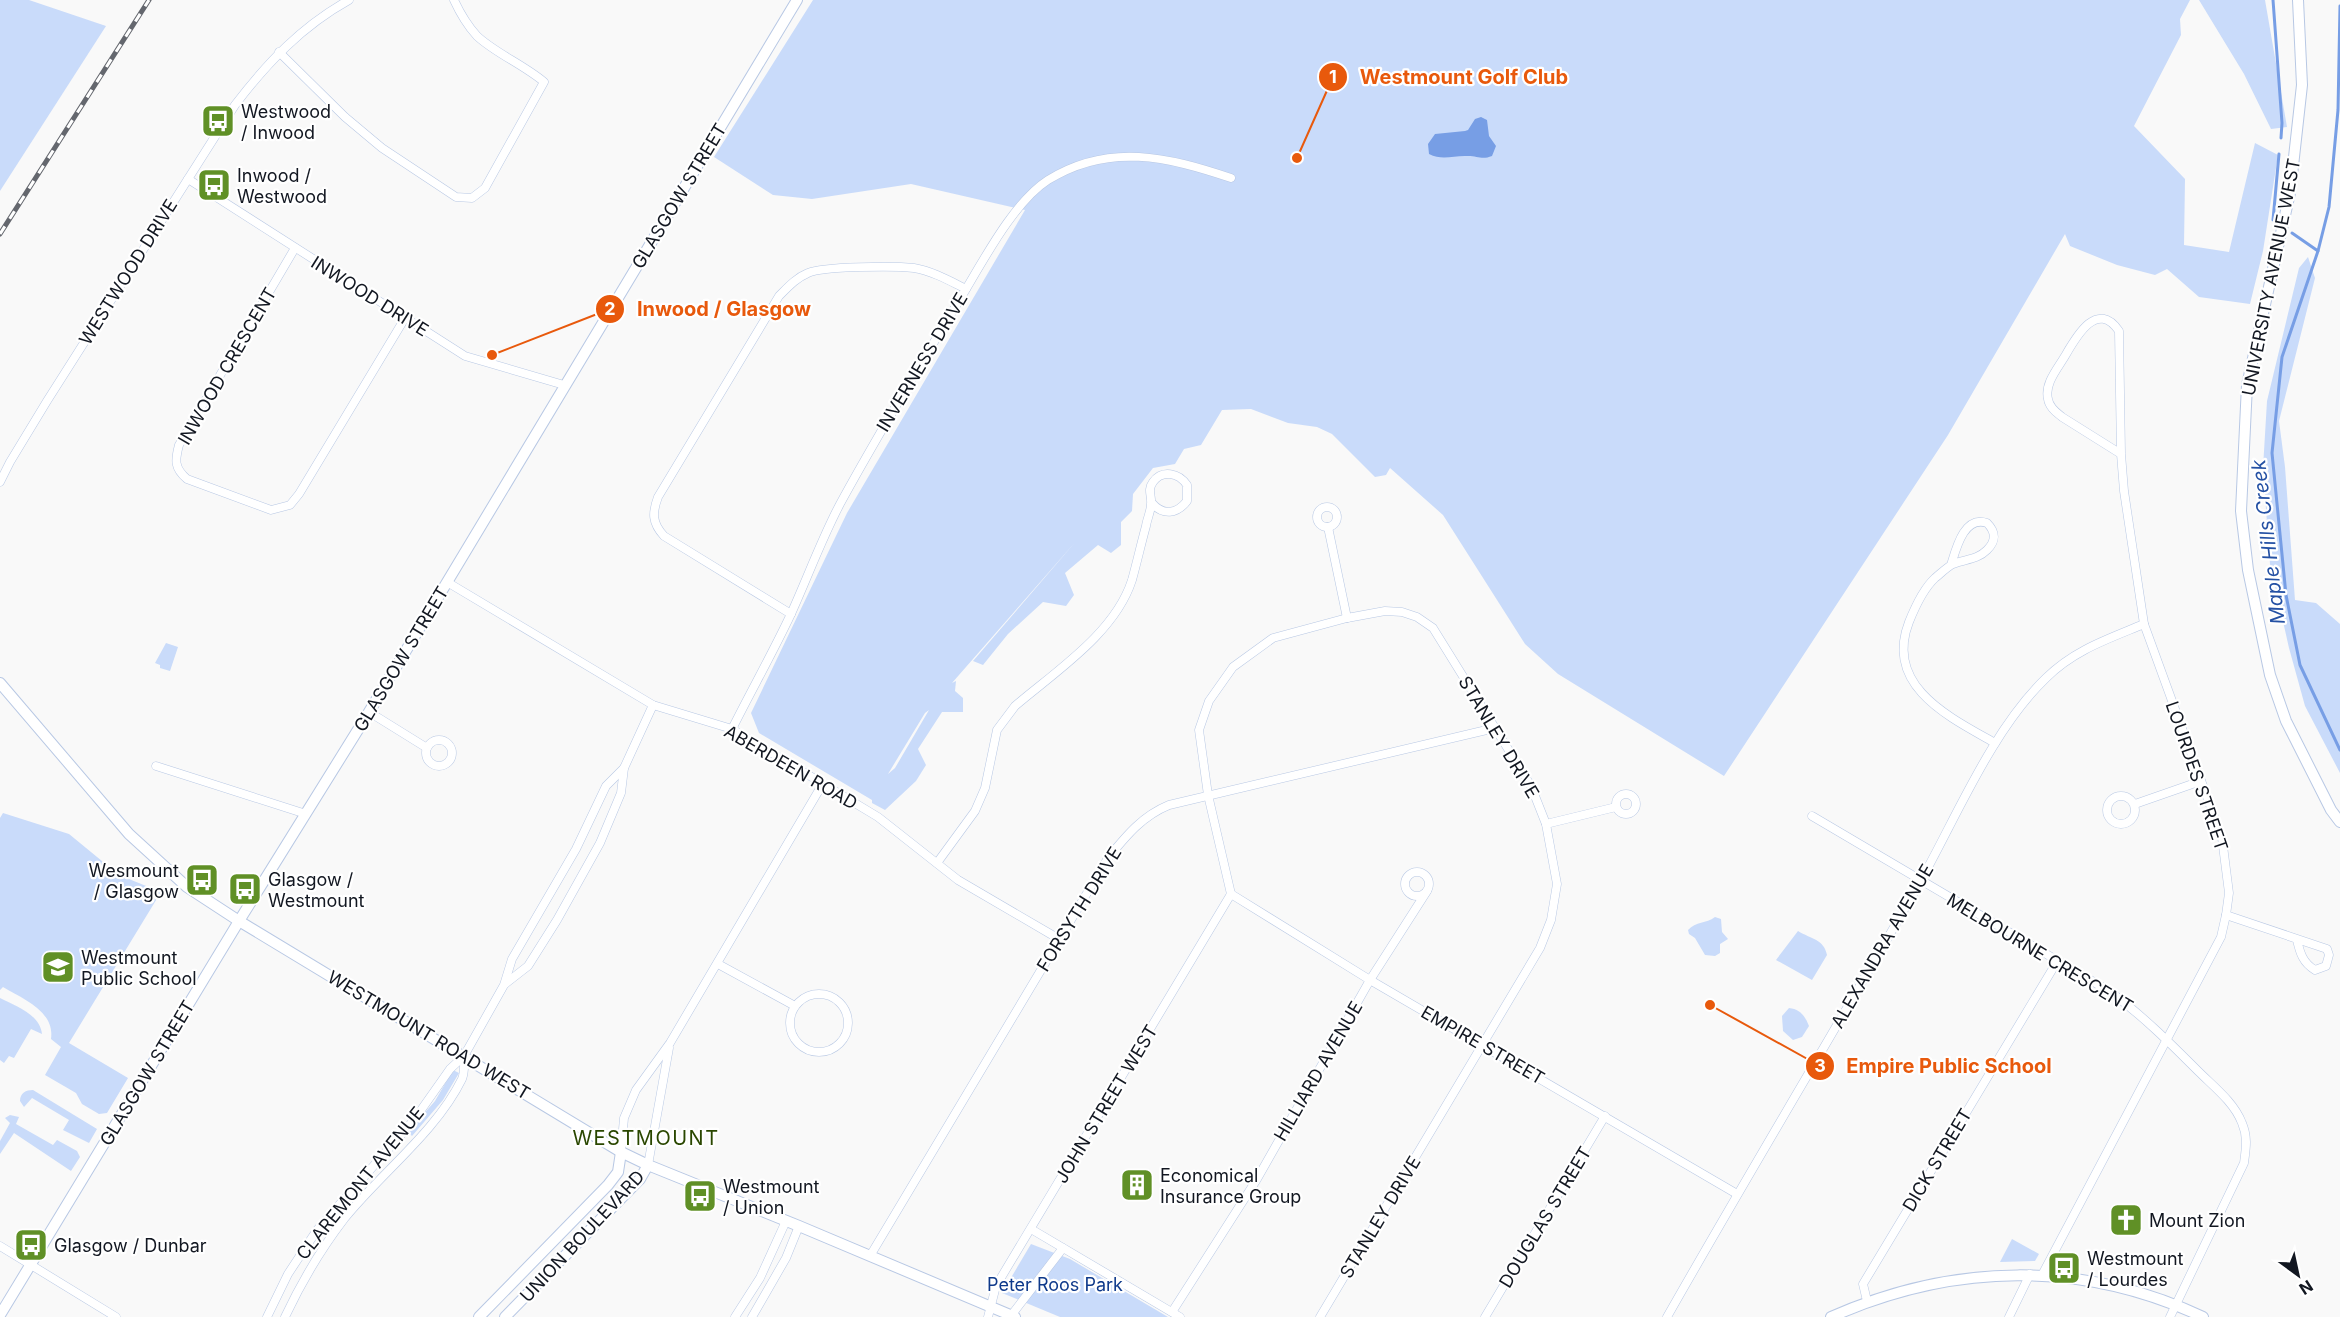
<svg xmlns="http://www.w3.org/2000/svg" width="2340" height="1317" font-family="Inter,sans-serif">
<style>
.green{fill:#c9dbfa;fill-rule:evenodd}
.water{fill:#779ee5}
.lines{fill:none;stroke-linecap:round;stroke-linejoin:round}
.stream{stroke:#779ee5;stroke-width:3}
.street-casing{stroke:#b8c8e4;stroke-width:9}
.secondary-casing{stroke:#b8c8e4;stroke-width:12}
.street{stroke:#fff;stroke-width:8}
.secondary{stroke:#fff;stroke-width:10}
.rail-casing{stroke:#64676e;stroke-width:5}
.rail{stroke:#fff;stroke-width:3;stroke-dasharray:9;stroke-linecap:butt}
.labels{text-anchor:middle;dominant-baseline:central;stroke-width:4.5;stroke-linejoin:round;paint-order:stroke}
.poi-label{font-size:18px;fill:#121721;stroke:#fff;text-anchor:start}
.street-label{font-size:18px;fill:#121721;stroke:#fff}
.park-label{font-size:18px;fill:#0f3a8b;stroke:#fff}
.water-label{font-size:20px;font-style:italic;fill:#2551a4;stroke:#fff}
.neighbourhood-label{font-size:20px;letter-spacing:1.5px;fill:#2a4700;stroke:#fff}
.leader{fill:none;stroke:#e8590c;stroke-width:2}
.callout-dot{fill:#e8590c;stroke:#fff;stroke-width:2}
.mark-label{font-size:18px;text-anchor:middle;font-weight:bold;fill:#fff}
.callout-label{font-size:20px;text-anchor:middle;font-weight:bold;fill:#e8590c;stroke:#fff;stroke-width:4.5;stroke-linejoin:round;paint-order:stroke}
</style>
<rect width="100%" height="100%" fill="#f9f9f9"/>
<g class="green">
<path d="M0,0H29L106,26L0,191Z"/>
<path d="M813,0H2190L2180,19L2181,35L2134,126L2185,179L2184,245L2229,252L2255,143L2278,155L2263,251L2250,304L2199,297L2167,269L2155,275L2117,265L2070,246L2065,234L1948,435L1724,776L1558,674L1525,644L1443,515L1390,468L1386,475L1375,477L1332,434L1317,427L1288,423L1251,409L1222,410L1201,445L1184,449L1175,464L1153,468L1133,494L1132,511L1121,522V545L1111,553L1098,545L1065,573L1074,595L1066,606L1043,602L1008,634L983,665L973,661L1077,540L952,683L956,681L955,691L963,698V712H942L918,749L926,765L916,781L885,810L872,803V800L759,733L751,713L847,513L1025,210L911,184L812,199L773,195L714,157ZM929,710L895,768L888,774L925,713Z"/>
<path d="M2199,0H2265L2287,127L2271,129L2244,74Z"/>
<path d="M2308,257L2315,278L2279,421L2285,467L2295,600L2316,603L2340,624V773L2305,706L2289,648L2270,564L2263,468L2267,401L2299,268Z"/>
<path d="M166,643L178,647L170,671L160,668V665L155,663Z"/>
<path d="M3,813L69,834L119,875L161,892L69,1043L128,1078L107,1113L99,1114L82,1104L76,1093L45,1075L61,1047L51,1039C55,1011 23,999 3,987L0,990V818Z"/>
<path d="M1715,917L1721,919L1722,932L1728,939L1720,944V953L1715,956L1705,955L1695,938L1689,934L1688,930C1696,921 1706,924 1715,917Z"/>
<path d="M1798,931C1811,939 1824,939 1827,955L1812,980L1776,960Z"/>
<path d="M0,998C15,1006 40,1014 42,1034L31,1029L14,1058L9,1056L4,1063L0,1060Z"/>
<path d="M1789,1008C1800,1009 1805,1016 1809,1026L1802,1037L1793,1040L1783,1031L1782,1016Z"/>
<path d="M453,1070L459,1073L443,1100L412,1136L408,1132L435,1101Z"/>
<path d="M33,1090L97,1129L89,1143L63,1130L69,1120L32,1098L24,1107L20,1101C20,1093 26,1090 33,1090Z"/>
<path d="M10,1115L19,1117L16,1124L53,1145L57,1140L77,1151L80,1157L71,1171L14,1133L0,1154V1141L10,1123L5,1118Z"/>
<path d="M2012,1239L2039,1254L2035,1261L2000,1262Z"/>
<path d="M1031,1244L1070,1259L1168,1317H1060L1002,1293Z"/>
</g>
<path class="water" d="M1481,117L1487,120L1489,136L1496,146L1492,156C1482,160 1478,156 1468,156C1454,155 1443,161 1429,154L1428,144L1435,134L1465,131L1468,130L1475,119Z"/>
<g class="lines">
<g class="stream">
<path d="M2273,0L2282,123L2281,138"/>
<path d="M2340,6L2338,110L2329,207L2318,251L2282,357L2272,453L2286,595L2300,665L2340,750"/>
<path d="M2273,220L2279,154"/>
<path d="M2292,233L2318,251"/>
</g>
<g class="street-casing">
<g id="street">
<path d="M279,52L345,117L382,148L456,197L472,198L485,188L544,82C524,65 495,53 477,36C467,25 460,13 454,0"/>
<path d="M188,179L465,356L564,385"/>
<path d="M295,248L179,445C175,460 174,468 187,479L271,510L290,505L299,494L405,318"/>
<path d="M0,482L10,462L47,401L235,105C267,63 302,26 349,0"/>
<circle cx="1327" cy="517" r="10"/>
<path d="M1328,527L1347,618"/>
<path d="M1951,565C1956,549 1964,515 1987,523C1996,532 1996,541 1987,550C1977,560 1965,559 1953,564C1947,567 1940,574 1935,578C1923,589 1915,607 1909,622C1884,686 1949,717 1995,743"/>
<path d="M447,582L653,705L732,729L878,817L958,880L1059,939"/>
<path d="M791,614L664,536C652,523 652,513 658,497L779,296C788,287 796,278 808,273C823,266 896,266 914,268C932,271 950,281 966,289"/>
<path d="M369,712L427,748"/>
<path d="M732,729C751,691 772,654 790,616C807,579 821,540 840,504C877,436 917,370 957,304C980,267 1012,203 1048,180C1109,142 1168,157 1231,178"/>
<circle cx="439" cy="753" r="13"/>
<path d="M156,766L306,814"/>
<circle cx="1626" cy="804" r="10"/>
<circle cx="2121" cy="810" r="14"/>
<path d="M2135,804L2201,781"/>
<path d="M1812,816L2109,991C2142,1015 2169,1042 2198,1071C2213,1086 2234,1102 2242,1123C2248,1137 2246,1148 2244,1163L2170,1317"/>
<path d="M1546,824L1616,807"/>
<path d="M937,863L975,811L985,788L997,730L1015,706C1056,671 1115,633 1132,580C1137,562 1141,544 1146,526C1147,519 1151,511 1151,504C1152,496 1147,490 1153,482C1162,469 1179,473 1187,485V501C1177,514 1163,516 1152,503"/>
<circle cx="1417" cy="884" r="12"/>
<path d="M1231,894L1208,795L1199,730L1209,701L1233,667L1273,638L1347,618L1385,611L1402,612L1417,617L1433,628L1531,786L1546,824L1557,884L1551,920L1540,948L1320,1317"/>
<path d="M1231,894L1370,980L1737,1194"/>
<path d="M2226,915L2327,949L2329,955L2326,966L2315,970C2303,963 2300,953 2297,940"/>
<path d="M718,964L795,1006"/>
<path d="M505,984L528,966L557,920L600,843L621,793L624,768L653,705"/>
<circle cx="819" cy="1023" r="29"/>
<path d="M621,1152L624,1118L636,1090L670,1043L822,785"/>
<path d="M648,1165L669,1048"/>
<path d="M1031,1229L1180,1317"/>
<path d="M0,1246L116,1317"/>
<path d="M870,1256L1108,858C1126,836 1142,816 1169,805L1495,728"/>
<path d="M2042,1275L2221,937L2226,915L2229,893L2222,838L2144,624L2124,491L2121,454L2119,331C2097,299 2076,337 2065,356C2058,368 2044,384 2048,399C2049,407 2056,412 2062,417L2121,454"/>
<path d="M1867,1301L1863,1284L2058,960"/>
<path d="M1172,1312L1257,1179L1370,980L1427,891"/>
<path d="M267,1317L288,1274L317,1230L414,1120L450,1069L464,1056L504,985L512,959L576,849L606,786L624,768"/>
<path d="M285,1317C301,1283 321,1249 344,1219C381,1173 436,1132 462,1079C465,1072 464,1063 464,1056"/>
<path d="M735,1317L760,1278L786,1221"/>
<path d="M752,1317L786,1258L799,1226"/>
<path d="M988,1317L996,1286L1231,894"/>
<path d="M1010,1317L1063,1248"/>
<path d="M1485,1317L1605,1116"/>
<path d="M1667,1317C1750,1171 1837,1027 1920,882C1957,816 1992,730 2046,678C2074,650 2108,639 2144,624"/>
<path d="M2009,1317L2030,1274"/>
</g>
</g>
<g class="secondary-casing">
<g id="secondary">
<path d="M2298,0L2302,85L2290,193L2247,385L2241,511L2248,570L2270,675L2286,721L2331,810L2340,822"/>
<path d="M0,683L129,834L187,887L239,921L621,1152L648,1165L799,1226L1015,1317"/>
<path d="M0,1315L239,921L369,712L797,0"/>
<path d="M479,1317L608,1185L618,1172L621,1152"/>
<path d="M505,1317L640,1179L648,1165"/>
<path d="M1831,1317C1953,1263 2082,1260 2203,1317"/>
</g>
</g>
<use href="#street" class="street"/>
<use href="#secondary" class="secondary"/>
<g class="rail-casing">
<path id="rail" d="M0,234L149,0"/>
</g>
<use href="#rail" class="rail"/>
</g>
<defs>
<g id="bus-square" transform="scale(1.725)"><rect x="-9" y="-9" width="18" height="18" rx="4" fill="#609026" stroke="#fff"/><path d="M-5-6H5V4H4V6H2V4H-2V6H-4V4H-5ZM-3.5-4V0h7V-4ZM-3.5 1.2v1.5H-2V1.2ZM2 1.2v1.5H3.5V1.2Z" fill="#fff"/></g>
<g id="school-square" transform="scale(1.725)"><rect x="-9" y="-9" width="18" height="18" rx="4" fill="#609026" stroke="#fff"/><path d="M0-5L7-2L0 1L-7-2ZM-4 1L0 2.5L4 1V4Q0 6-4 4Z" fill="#fff"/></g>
<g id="building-square" transform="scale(1.725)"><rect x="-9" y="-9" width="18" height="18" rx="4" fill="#609026" stroke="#fff"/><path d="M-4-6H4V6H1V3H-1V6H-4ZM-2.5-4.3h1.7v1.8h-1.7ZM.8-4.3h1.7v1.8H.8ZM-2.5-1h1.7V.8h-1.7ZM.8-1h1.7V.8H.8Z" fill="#fff"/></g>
<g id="church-square" transform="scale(1.725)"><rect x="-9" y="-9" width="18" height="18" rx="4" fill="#609026" stroke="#fff"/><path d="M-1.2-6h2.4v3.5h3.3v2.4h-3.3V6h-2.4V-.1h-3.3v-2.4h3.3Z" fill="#fff"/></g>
</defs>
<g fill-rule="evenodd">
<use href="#bus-square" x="218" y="121"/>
<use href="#bus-square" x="214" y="185"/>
<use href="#bus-square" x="202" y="880"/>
<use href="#bus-square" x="245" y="889"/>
<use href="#school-square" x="58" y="967"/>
<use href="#building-square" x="1137" y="1185"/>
<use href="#bus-square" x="700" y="1196"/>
<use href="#church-square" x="2126" y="1220"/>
<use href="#bus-square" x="31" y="1245"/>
<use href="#bus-square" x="2064" y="1268"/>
</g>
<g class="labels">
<g class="poi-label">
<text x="241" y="111">Westwood<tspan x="241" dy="21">/ Inwood</tspan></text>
<text x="237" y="175">Inwood /<tspan x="237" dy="21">Westwood</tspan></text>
<text x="179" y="870" text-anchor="end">Wesmount<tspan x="179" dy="21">/ Glasgow</tspan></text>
<text x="268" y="879">Glasgow /<tspan x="268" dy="21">Westmount</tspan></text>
<text x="81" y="957">Westmount<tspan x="81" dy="21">Public School</tspan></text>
<text x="1160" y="1175">Economical<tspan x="1160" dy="21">Insurance Group</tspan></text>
<text x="723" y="1186">Westmount<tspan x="723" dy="21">/ Union</tspan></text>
<text x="2149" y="1220">Mount Zion</text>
<text x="54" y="1245">Glasgow / Dunbar</text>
<text x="2087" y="1258">Westmount<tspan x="2087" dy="21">/ Lourdes</tspan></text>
</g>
<g class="street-label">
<text transform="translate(679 196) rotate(-59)">GLASGOW STREET</text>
<text transform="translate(128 272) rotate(-58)">WESTWOOD DRIVE</text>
<text transform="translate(2271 277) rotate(-79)">UNIVERSITY AVENUE WEST</text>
<text transform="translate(370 296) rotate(32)">INWOOD DRIVE</text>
<text transform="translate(922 362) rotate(-59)">INVERNESS DRIVE</text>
<text transform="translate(227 366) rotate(-60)">INWOOD CRESCENT</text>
<text transform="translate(401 659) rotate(-59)">GLASGOW STREET</text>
<text transform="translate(1499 737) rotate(59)">STANLEY DRIVE</text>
<text transform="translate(791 767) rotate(30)">ABERDEEN ROAD</text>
<text transform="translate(2197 776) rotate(71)">LOURDES STREET</text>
<text transform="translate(1079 909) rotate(-58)">FORSYTH DRIVE</text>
<text transform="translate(1882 946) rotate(-60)">ALEXANDRA AVENUE</text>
<text transform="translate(2040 953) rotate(31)">MELBOURNE CRESCENT</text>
<text transform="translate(429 1035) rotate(31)">WESTMOUNT ROAD WEST</text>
<text transform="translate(1483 1045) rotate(30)">EMPIRE STREET</text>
<text transform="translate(1318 1071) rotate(-60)">HILLIARD AVENUE</text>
<text transform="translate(147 1073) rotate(-59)">GLASGOW STREET</text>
<text transform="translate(1106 1104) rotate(-59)">JOHN STREET WEST</text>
<text transform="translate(1937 1160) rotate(-59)">DICK STREET</text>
<text transform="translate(360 1183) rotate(-51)">CLAREMONT AVENUE</text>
<text transform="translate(1380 1217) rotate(-59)">STANLEY DRIVE</text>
<text transform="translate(1545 1217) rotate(-59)">DOUGLAS STREET</text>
<text transform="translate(582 1236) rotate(-47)">UNION BOULEVARD</text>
</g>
<g class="park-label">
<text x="1055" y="1284">Peter Roos Park</text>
</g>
<g class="water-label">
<text transform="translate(2268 542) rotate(-97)">Maple Hills Creek</text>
</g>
<g class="neighbourhood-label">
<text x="646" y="1138">WESTMOUNT</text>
</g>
</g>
<path class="leader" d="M1297 158L1333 77M492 355L610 309M1710 1005L1820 1066"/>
<g class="callout-dot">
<circle cx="1297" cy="158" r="6"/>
<circle cx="492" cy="355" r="6"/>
<circle cx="1710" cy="1005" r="6"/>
<circle cx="1333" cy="77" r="15"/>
<circle cx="610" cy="309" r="15"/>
<circle cx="1820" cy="1066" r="15"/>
</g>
<g class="mark-label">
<text x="1333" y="83">1</text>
<text x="610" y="315">2</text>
<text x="1820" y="1072">3</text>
</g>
<g class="callout-label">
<text x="1464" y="84">Westmount Golf Club</text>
<text x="724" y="316">Inwood / Glasgow</text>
<text x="1949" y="1073">Empire Public School</text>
</g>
<g transform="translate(2298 1275) rotate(147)" stroke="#ffffff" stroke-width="4.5" paint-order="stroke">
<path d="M0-4.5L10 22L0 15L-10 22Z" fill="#121721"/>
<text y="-9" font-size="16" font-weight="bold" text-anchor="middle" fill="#121721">N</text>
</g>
</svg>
